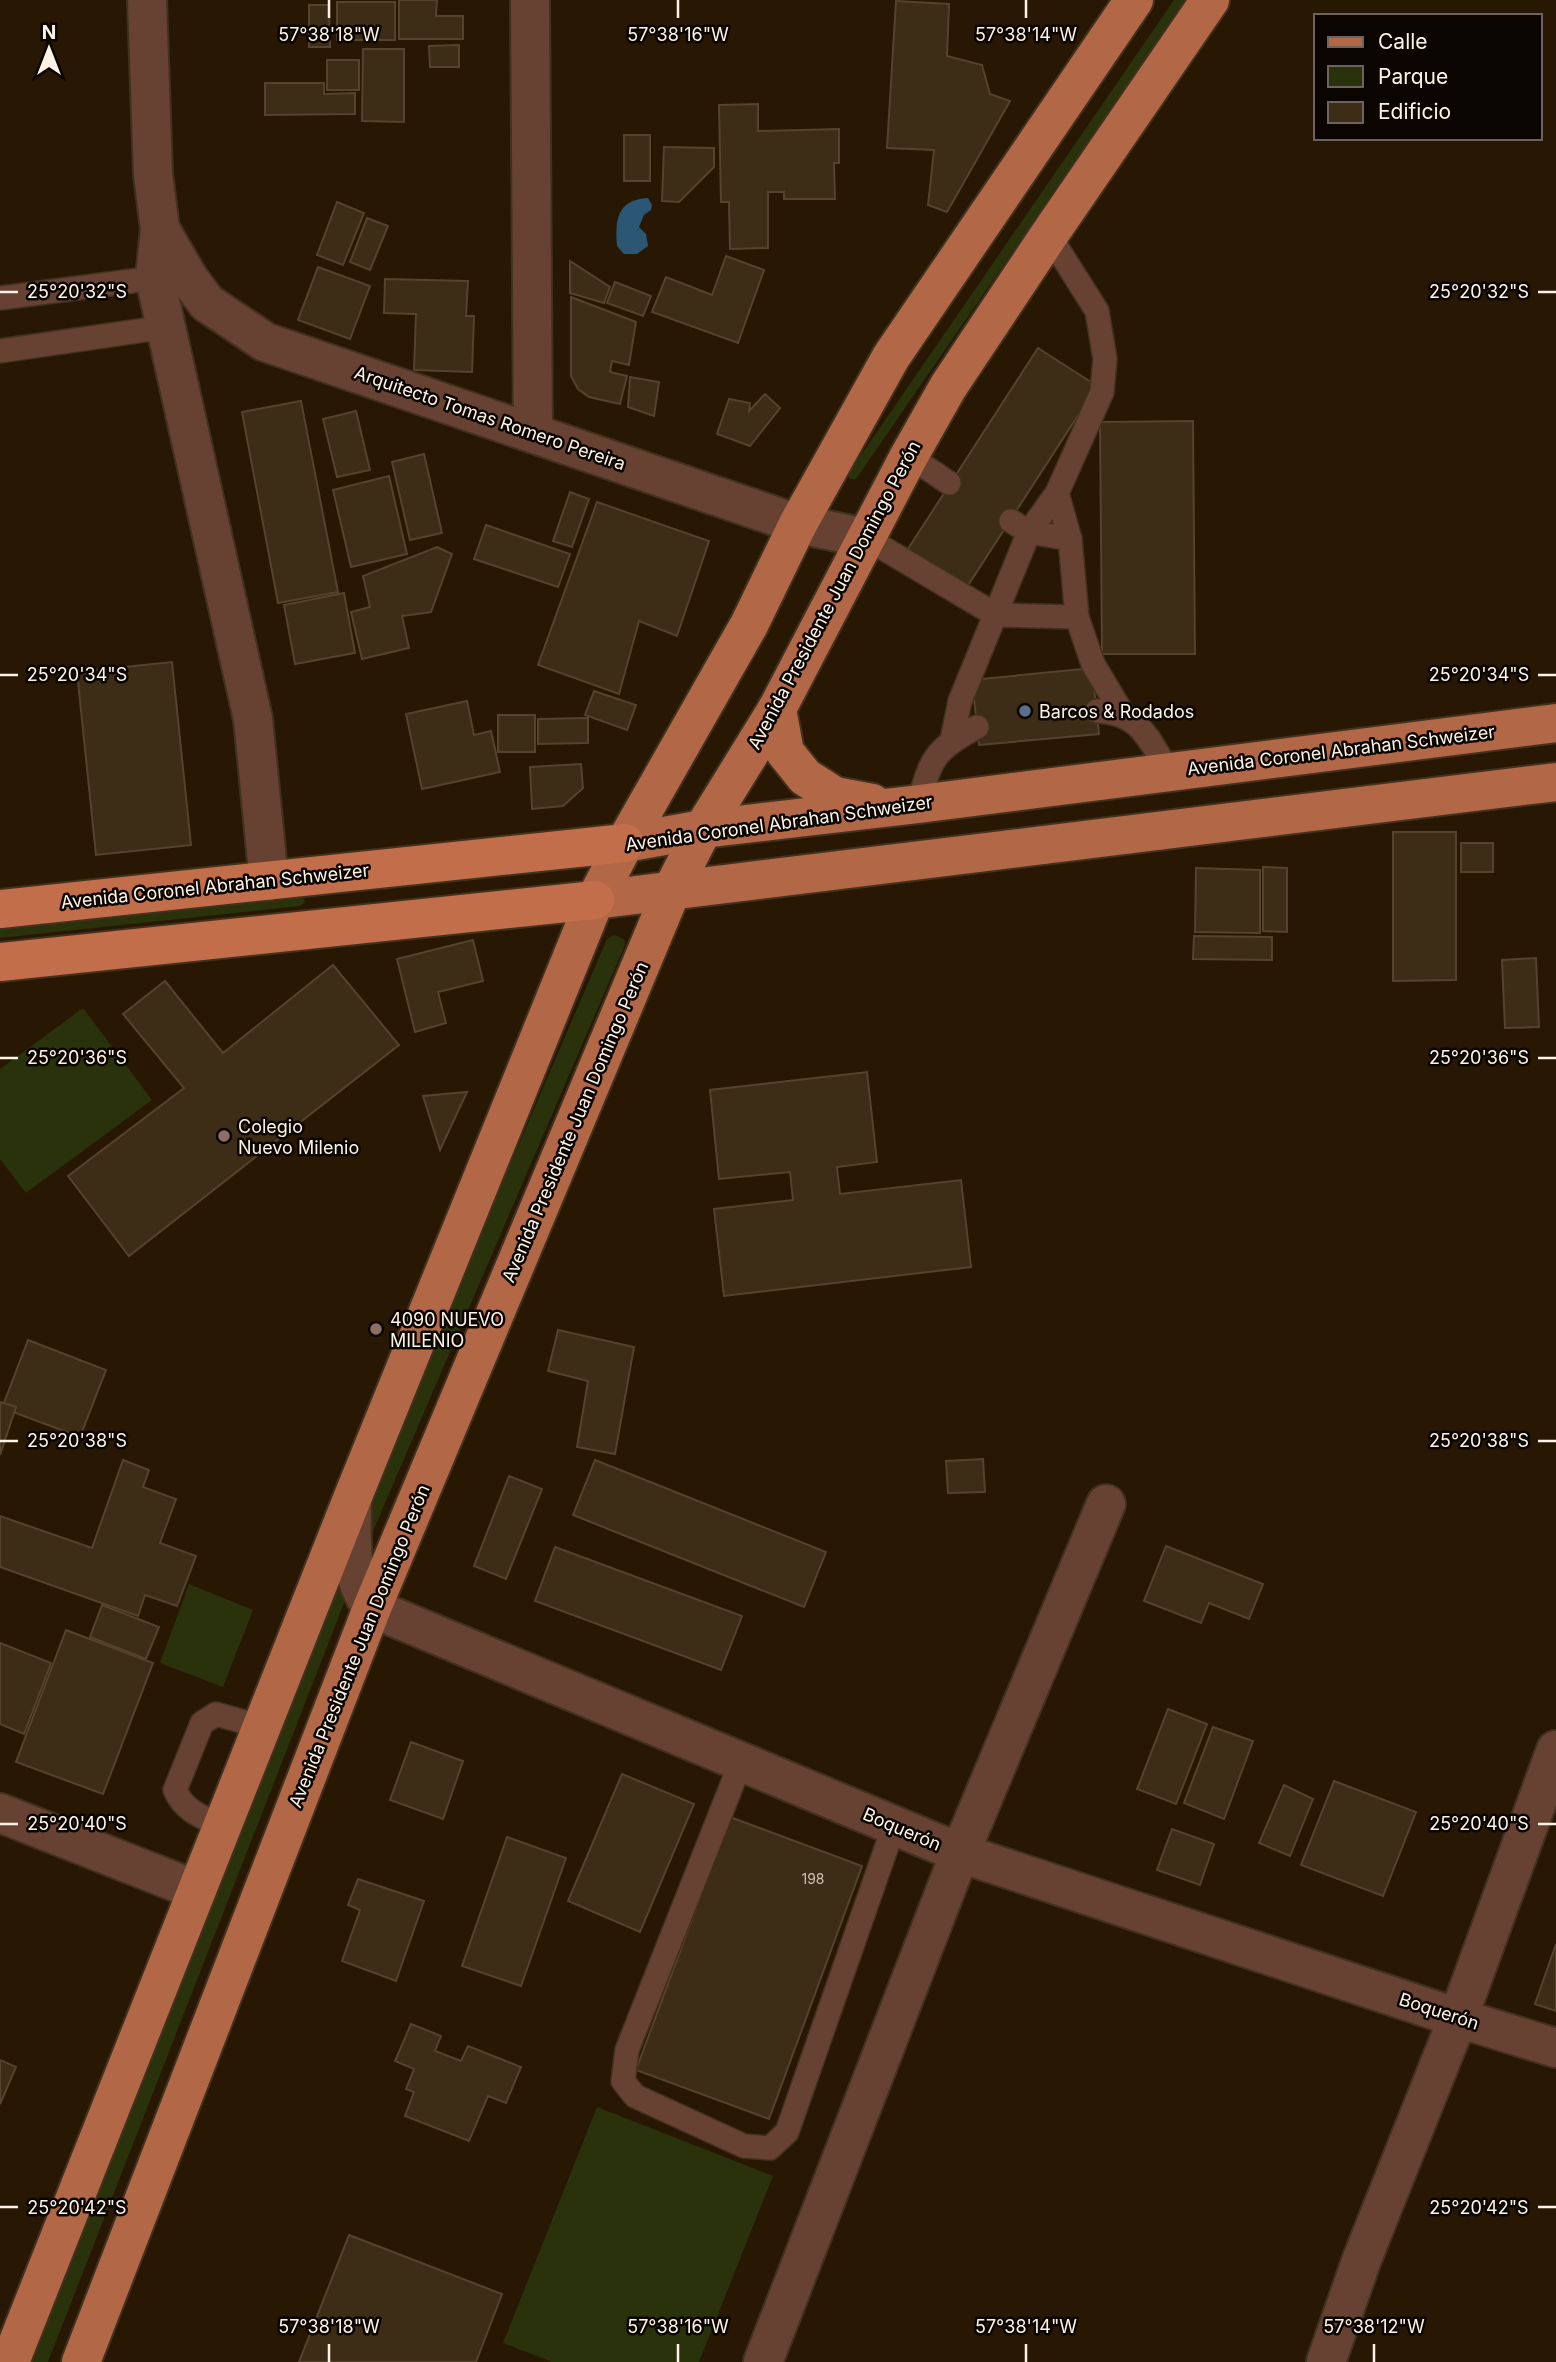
<svg xmlns="http://www.w3.org/2000/svg" width="1556" height="2362" font-family="Inter,sans-serif">
<style>
.green{fill:#2a320c}
.water{fill:#2c5774}
.building{fill:#3d2c16;stroke:#55432d;stroke-width:2}
.lines{fill:none;stroke-linecap:round;stroke-linejoin:round}
.service-casing{stroke:#41311e;stroke-width:26}
.minor-casing{stroke:#41311e;stroke-width:42}
.primary-casing{stroke:#41311e;stroke-width:42}
.trunk-casing{stroke:#41311e;stroke-width:42}
.service{stroke:#674233;stroke-width:23}
.minor{stroke:#674233;stroke-width:38}
.primary{stroke:#b26747;stroke-width:38}
.trunk{stroke:#c26e4a;stroke-width:38}
.ticks{fill:none;stroke:#fef3e5;stroke-width:2.5}
.service-dot{fill:#5c6f8a;stroke:#0a0501;stroke-width:2.5}
.education-dot{fill:#8d6e63;stroke:#0a0501;stroke-width:2.5}
.labels{text-anchor:middle;dominant-baseline:central;stroke-width:5;stroke-linejoin:round;paint-order:stroke}
.number-label{font-size:14px;fill:#cec1b1}
.street-label{font-size:18px;fill:#fef3e5;stroke:#0a0501}
.poi-label{font-size:18px;fill:#fef3e5;stroke:#0a0501;text-anchor:start}
.ticks-label{font-size:18px;text-anchor:middle;fill:#fef3e5;stroke:#0a0501;stroke-width:5;stroke-linejoin:round;paint-order:stroke}
</style>
<rect width="100%" height="100%" fill="#271703"/>
<g class="green">
<path d="M1174,0H1186L856,479H850L848,474Z"/>
<path d="M303,896L305,902L300,906L0,938V927Z"/>
<path d="M614,935L624,939L625,945L364,1552L48,2362H32L348,1542L607,939Z"/>
<path d="M83,1008L152,1100L26,1193L0,1159V1069Z"/>
<path d="M189,1584L253,1610L223,1687L160,1663Z"/>
<path d="M597,2107L773,2176L699,2362H552L503,2343Z"/>
</g>
<path class="water" d="M648,198L652,205L651,210L644,215L639,227L646,234L648,246L637,254H624L617,246C615,219 617,200 648,198Z"/>
<g class="building">
<path d="M399,0H437L436,16H463V39H399Z"/>
<path d="M896,1L949,4L947,56L982,65L990,94L1010,101L947,212L928,205L934,150L887,148Z"/>
<rect x="337" y="2" width="58" height="38"/>
<path d="M309,5H329L330,47H309Z"/>
<path d="M459,45V67H430L429,46Z"/>
<path d="M363,49H404V122L362,121Z"/>
<rect x="327" y="60" width="32" height="30"/>
<path d="M265,83H324V94L355,93V114L265,115Z"/>
<path d="M758,104V131L839,129V163H834L835,199H784V192H768V248L730,249L729,202H721L719,105Z"/>
<rect x="624" y="135" width="26" height="46"/>
<path d="M664,147L714,148V167L679,202L662,201Z"/>
<path d="M337,202L364,213L343,265L317,255Z"/>
<path d="M367,218L388,226L370,270L350,262Z"/>
<path d="M726,256L764,270L738,343L652,312L666,277L712,295Z"/>
<path d="M570,261L610,287L604,303L570,293Z"/>
<path d="M318,267L370,286L350,339L298,320Z"/>
<path d="M385,279L468,281L466,316H474L472,372L414,370L416,314L384,313Z"/>
<path d="M615,282L651,296L643,316L607,303Z"/>
<path d="M571,297L636,322L629,365L612,361L610,372L627,376L620,404L589,397L578,389L571,376Z"/>
<path d="M1038,348L1097,386L965,590L906,552Z"/>
<path d="M630,377L659,382L654,416L628,407Z"/>
<path d="M765,394L780,408L750,446L717,434L729,399L750,403L749,411Z"/>
<path d="M301,401L338,592L278,603L242,412Z"/>
<path d="M356,411L370,470L337,477L323,419Z"/>
<path d="M1193,421L1195,654H1102L1100,422Z"/>
<path d="M424,454L442,533L410,540L392,462Z"/>
<path d="M389,476L407,554L351,567L333,490Z"/>
<path d="M570,492L589,499L572,547L553,541Z"/>
<path d="M597,502L709,541L677,636L639,621L619,694L538,665Z"/>
<path d="M486,525L570,554L558,587L474,559Z"/>
<path d="M437,547L452,554L431,612L402,616L409,648L362,659L351,612L370,607L363,576Z"/>
<path d="M344,593L355,653L295,664L284,605Z"/>
<path d="M172,662L191,845L96,855L77,672Z"/>
<path d="M1092,668L1099,734L979,745L972,680Z"/>
<path d="M594,691L636,705L627,730L585,715Z"/>
<path d="M467,701L474,735L491,731L500,772L422,789L406,714Z"/>
<rect x="498" y="715" width="37" height="37"/>
<path d="M588,718V743L538,744V719Z"/>
<path d="M581,764L583,788L563,806L532,809L530,767Z"/>
<path d="M1393,832H1456V980L1393,981Z"/>
<rect x="1461" y="843" width="32" height="29"/>
<path d="M1263,867L1287,868V932L1263,931Z"/>
<path d="M1196,868L1260,870V933L1195,932Z"/>
<path d="M1194,936L1272,937V960L1193,959Z"/>
<path d="M473,940L483,981L438,992L446,1023L415,1032L397,959Z"/>
<path d="M1536,958L1539,1027L1505,1028L1502,960Z"/>
<path d="M333,965L399,1045L129,1256L68,1176L184,1088L123,1014L165,981L223,1053Z"/>
<path d="M867,1072L877,1162L837,1167L840,1194L961,1180L971,1267L724,1296L714,1209L793,1200L790,1172L719,1179L710,1090Z"/>
<path d="M467,1092L440,1150L423,1096Z"/>
<path d="M558,1330L634,1347L615,1454L577,1447L588,1381L548,1371Z"/>
<path d="M28,1340L106,1370L80,1437L2,1408Z"/>
<path d="M0,1402L16,1407L0,1455Z"/>
<path d="M983,1459L985,1492L948,1493L946,1461Z"/>
<path d="M123,1460L149,1470L143,1487L176,1499L160,1543L196,1556L177,1606L145,1595L138,1616L0,1567V1516L92,1548Z"/>
<path d="M595,1460L826,1552L804,1607L573,1515Z"/>
<path d="M509,1476L542,1489L506,1579L474,1566Z"/>
<path d="M1166,1546L1263,1584L1249,1619L1209,1603L1201,1623L1144,1601Z"/>
<path d="M555,1547L742,1616L721,1670L535,1601Z"/>
<path d="M102,1605L159,1627L146,1659L90,1637Z"/>
<path d="M66,1630L153,1663L103,1794L16,1762Z"/>
<path d="M0,1643L51,1663L24,1734L0,1724Z"/>
<path d="M1168,1709L1207,1724L1176,1804L1137,1789Z"/>
<path d="M1213,1727L1253,1741L1224,1819L1184,1803Z"/>
<path d="M411,1742L463,1761L443,1819L390,1800Z"/>
<path d="M622,1774L694,1804L640,1932L568,1901Z"/>
<path d="M1334,1781L1416,1812L1383,1896L1301,1865Z"/>
<path d="M1284,1785L1313,1799L1290,1856L1259,1843Z"/>
<path d="M730,1817L862,1866L769,2119L636,2070Z"/>
<path d="M1172,1829L1214,1844L1200,1885L1157,1870Z"/>
<path d="M507,1837L566,1858L521,1986L462,1966Z"/>
<path d="M358,1879L424,1901L396,1981L342,1961L360,1910L348,1905Z"/>
<path d="M1556,1944V2011L1535,2004Z"/>
<path d="M411,2024L441,2036L435,2051L461,2061L468,2046L521,2067L506,2103L488,2096L469,2141L405,2116L414,2092L406,2089L414,2069L395,2061Z"/>
<path d="M0,2060L16,2067L0,2104Z"/>
<path d="M349,2235L502,2294L476,2362H299Z"/>
</g>
<g class="lines">
<g class="service-casing">
<g id="service">
<path d="M1049,235L1097,311L1105,359L1102,392L1057,493L1070,539L1077,617L1093,664L1124,716"/>
<path d="M0,298L155,278"/>
<path d="M0,351L166,327"/>
<path d="M909,456L949,483"/>
<path d="M1011,521L1029,532L1070,539"/>
<path d="M866,538L996,615L1077,617"/>
<path d="M1097,711C1141,713 1148,739 1169,772"/>
<path d="M952,740L960,701L1029,532L1057,493"/>
<path d="M919,804C930,759 935,749 977,727"/>
<path d="M741,1762L627,2050L623,2081L635,2096L744,2146L770,2148L787,2132L894,1826"/>
<path d="M222,1826C202,1817 184,1811 175,1790L202,1723L216,1714L262,1727"/>
</g>
</g>
<g class="minor-casing">
<g id="minor">
<path d="M147,0L153,174L160,229L155,278L253,719L269,881"/>
<path d="M530,0L533,433"/>
<path d="M160,229L189,279L207,303L265,342L798,524L866,538"/>
<path d="M352,1501C352,1542 347,1573 372,1608L960,1853L1458,2018L1556,2048"/>
<path d="M0,1813L196,1890"/>
<path d="M763,2362L960,1853L1106,1504"/>
<path d="M1326,2362L1362,2259L1458,2018L1556,1750"/>
</g>
</g>
<g class="primary-casing">
<g id="primary">
<path d="M777,709L785,752L805,777L835,796L872,803"/>
<path d="M625,843L703,829L919,804L1556,723"/>
<path d="M595,900L1556,782"/>
<path d="M10,2362L352,1499L595,900L625,843L749,625L798,524L891,357L1134,0"/>
<path d="M81,2362L372,1608L672,890L703,829L777,709L909,456L948,387L1049,235L1210,0"/>
</g>
</g>
<g class="trunk-casing">
<g id="trunk">
<path d="M0,909L625,843"/>
<path d="M0,962L595,900"/>
</g>
</g>
<use href="#service" class="service"/>
<use href="#minor" class="minor"/>
<use href="#primary" class="primary"/>
<use href="#trunk" class="trunk"/>
</g>
<path class="ticks" d="M329,0V18M678,0V18M1026,0V18M0,292H18M1538,292H1556M0,675H18M1538,675H1556M0,1058H18M1538,1058H1556M0,1441H18M1538,1441H1556M0,1824H18M1538,1824H1556M0,2207H18M1538,2207H1556M329,2344V2362M678,2344V2362M1026,2344V2362M1374,2344V2362"/>
<circle class="service-dot" cx="1025" cy="711" r="7"/>
<g class="education-dot">
<circle cx="224" cy="1136" r="7"/>
<circle cx="376" cy="1329" r="7"/>
</g>
<g class="labels">
<g class="number-label">
<text x="813" y="1878">198</text>
</g>
<g class="street-label">
<text transform="translate(490 418) rotate(19)">Arquitecto Tomas Romero Pereira</text>
<text transform="translate(834 595) rotate(-62)">Avenida Presidente Juan Domingo Perón</text>
<text transform="translate(1341 750) rotate(-7)">Avenida Coronel Abrahan Schweizer</text>
<text transform="translate(779 823) rotate(-8)">Avenida Coronel Abrahan Schweizer</text>
<text transform="translate(215 886) rotate(-6)">Avenida Coronel Abrahan Schweizer</text>
<text transform="translate(575 1122) rotate(-67)">Avenida Presidente Juan Domingo Perón</text>
<text transform="translate(359 1646) rotate(-68)">Avenida Presidente Juan Domingo Perón</text>
<text transform="translate(902 1829) rotate(23)">Boquerón</text>
<text transform="translate(1439 2011) rotate(18)">Boquerón</text>
</g>
<g class="poi-label">
<text x="1039" y="711">Barcos &amp; Rodados</text>
<text x="238" y="1126">Colegio<tspan x="238" dy="21">Nuevo Milenio</tspan></text>
<text x="390" y="1319">4090 NUEVO<tspan x="390" dy="21">MILENIO</tspan></text>
</g>
</g>
<g class="ticks-label">
<text x="329" y="41">57°38'18"W</text>
<text x="678" y="41">57°38'16"W</text>
<text x="1026" y="41">57°38'14"W</text>
<text x="77" y="298">25°20'32"S</text>
<text x="1479" y="298">25°20'32"S</text>
<text x="77" y="681">25°20'34"S</text>
<text x="1479" y="681">25°20'34"S</text>
<text x="77" y="1064">25°20'36"S</text>
<text x="1479" y="1064">25°20'36"S</text>
<text x="77" y="1447">25°20'38"S</text>
<text x="1479" y="1447">25°20'38"S</text>
<text x="77" y="1830">25°20'40"S</text>
<text x="1479" y="1830">25°20'40"S</text>
<text x="77" y="2214">25°20'42"S</text>
<text x="1479" y="2214">25°20'42"S</text>
<text x="329" y="2333">57°38'18"W</text>
<text x="678" y="2333">57°38'16"W</text>
<text x="1026" y="2333">57°38'14"W</text>
<text x="1374" y="2333">57°38'12"W</text>
</g>
<rect x="1314" y="14" width="228" height="126" fill="#0a0501" stroke="#6c645c" stroke-width="2"/>
<rect x="1328" y="37" width="35" height="10" fill="#b26747" stroke="#6c645c" stroke-width="2"/>
<text x="1378" y="49" font-size="21" fill="#fef3e5">Calle</text>
<rect x="1328" y="66" width="35" height="21" fill="#2a320c" stroke="#6c645c" stroke-width="2"/>
<text x="1378" y="84" font-size="21" fill="#fef3e5">Parque</text>
<rect x="1328" y="102" width="35" height="21" fill="#3d2c16" stroke="#6c645c" stroke-width="2"/>
<text x="1378" y="119" font-size="21" fill="#fef3e5">Edificio</text>
<g transform="translate(49 49)" stroke="#0a0501" stroke-width="5" paint-order="stroke">
<path d="M0-5L12 26L0 18L-12 26Z" fill="#fef3e5"/>
<text y="-10" font-size="19" font-weight="bold" text-anchor="middle" fill="#fef3e5">N</text>
</g>
</svg>
